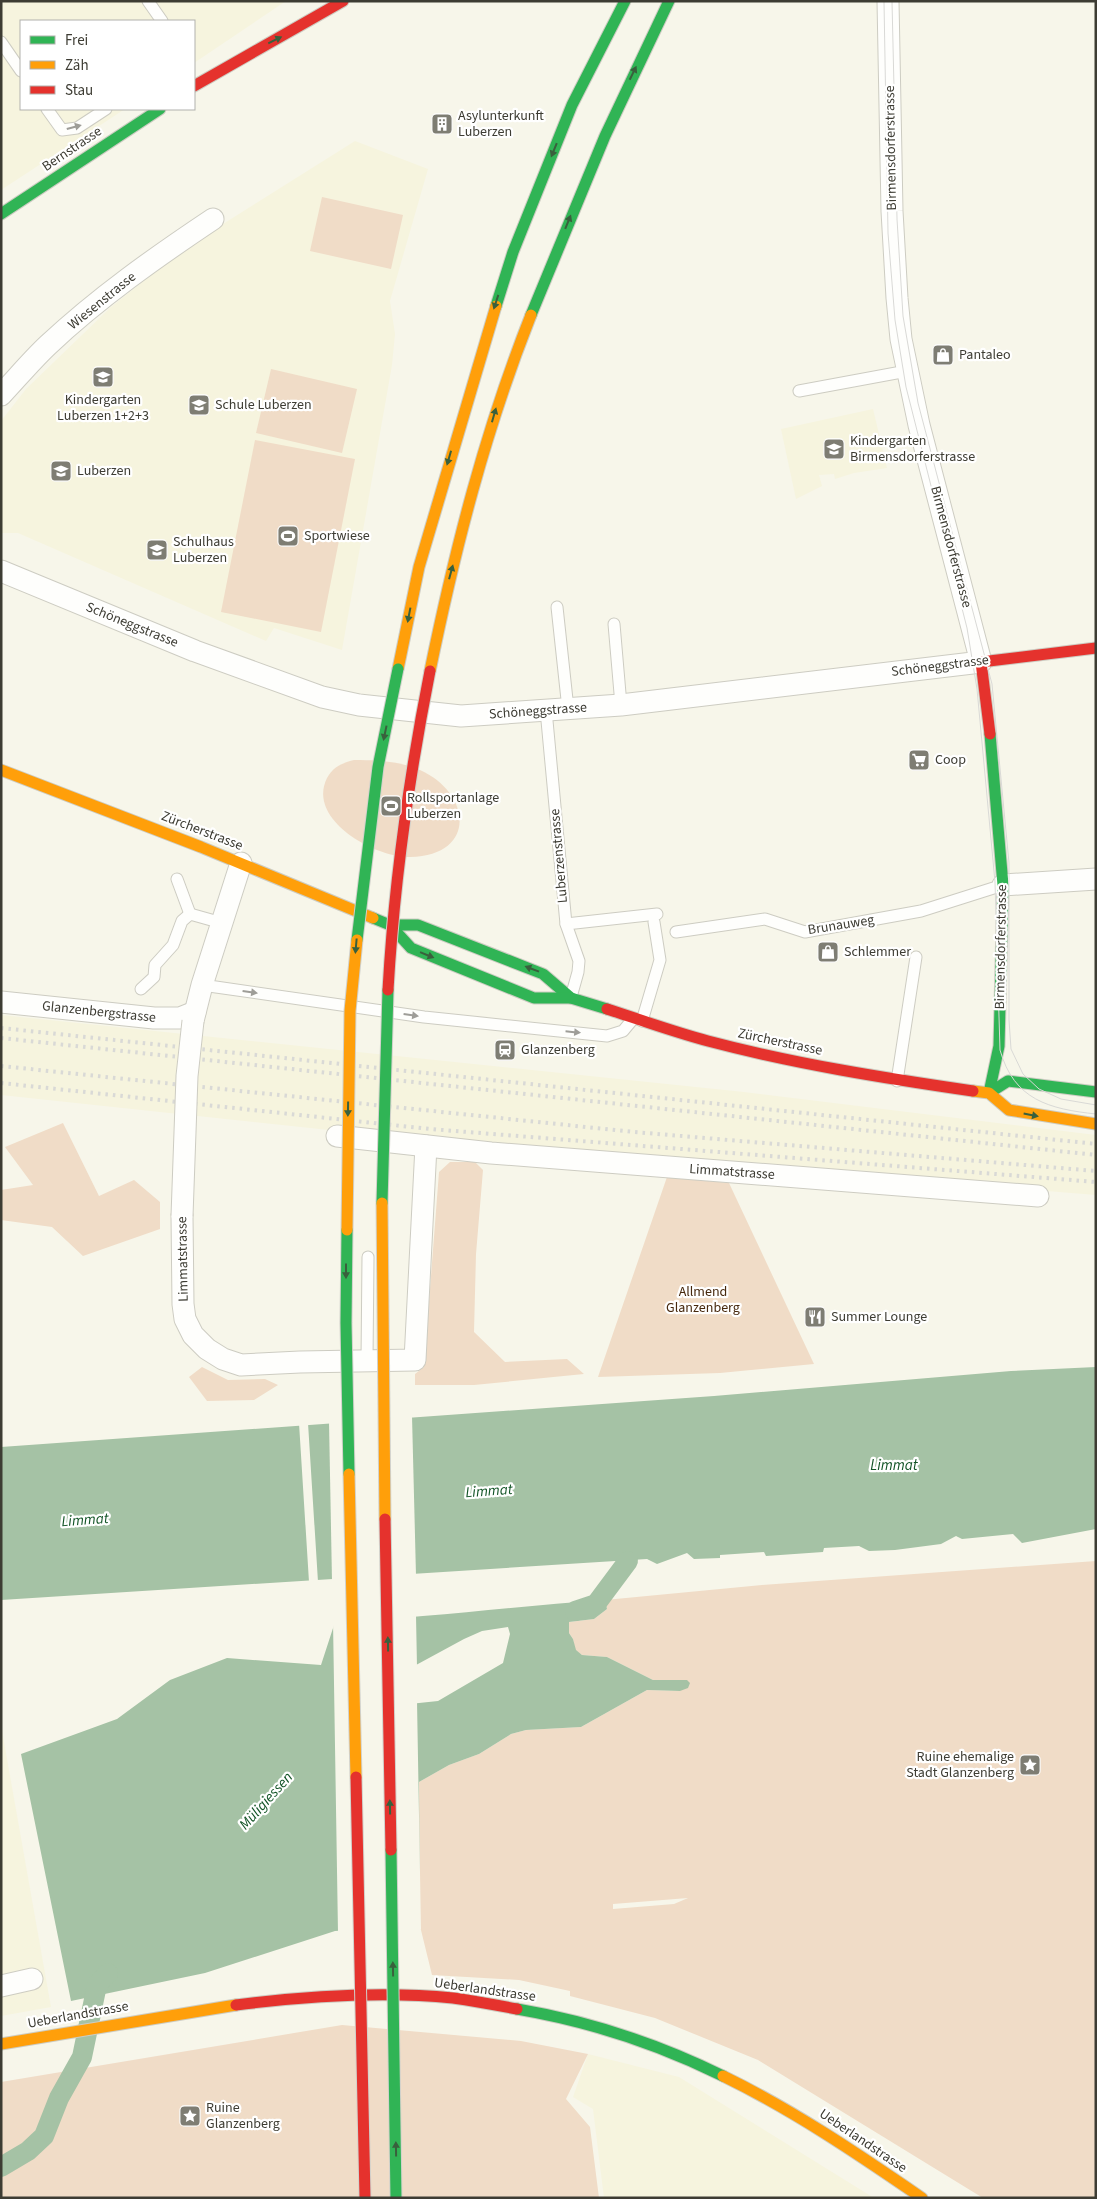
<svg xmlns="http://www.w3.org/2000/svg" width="1097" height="2199" font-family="'Source Sans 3',sans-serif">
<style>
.built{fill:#f6f4de}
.green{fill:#f0dcc7;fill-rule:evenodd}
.water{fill:#a5c2a5;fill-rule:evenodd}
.pier{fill:#f7f6ea}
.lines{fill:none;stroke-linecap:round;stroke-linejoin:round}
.canal{stroke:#a5c2a5;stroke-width:20}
.lane-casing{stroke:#cdccc2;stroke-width:13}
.street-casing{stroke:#cdccc2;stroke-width:23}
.fast-casing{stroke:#cdccc2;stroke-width:13}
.slow-casing{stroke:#cdccc2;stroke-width:13}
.jam-casing{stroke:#cdccc2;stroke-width:13}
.lane{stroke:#fefefc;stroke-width:11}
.street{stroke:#fefefc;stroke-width:21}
.fast{stroke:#30b455;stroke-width:11}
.slow{stroke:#ff9f0a;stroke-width:11}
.jam{stroke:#e5322d;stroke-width:11}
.tram{stroke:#d9d9d6;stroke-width:1}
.rail{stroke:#d9d9d6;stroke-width:4;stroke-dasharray:2.5 5;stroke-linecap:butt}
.street-bridge-casing{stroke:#cdccc2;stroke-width:23;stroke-linecap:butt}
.fast-bridge-casing{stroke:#d1d1cb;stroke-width:13;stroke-linecap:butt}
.slow-bridge-casing{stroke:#d1d1cb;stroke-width:13;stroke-linecap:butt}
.jam-bridge-casing{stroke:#d1d1cb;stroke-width:13;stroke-linecap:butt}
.street-bridge{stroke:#fefefc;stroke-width:21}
.fast-bridge{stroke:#30b455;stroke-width:11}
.slow-bridge{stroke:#ff9f0a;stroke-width:11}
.jam-bridge{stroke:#e5322d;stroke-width:11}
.oneway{fill:#39603d}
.oneway2{fill:#9e9d98}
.labels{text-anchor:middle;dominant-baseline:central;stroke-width:4.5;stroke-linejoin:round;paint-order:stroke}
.poi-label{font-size:14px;fill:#3d3c33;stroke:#fff;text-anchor:start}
.street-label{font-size:14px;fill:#3d3c33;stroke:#fff}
.park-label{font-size:14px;fill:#46280d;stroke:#fff}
.water-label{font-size:15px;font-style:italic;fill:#125426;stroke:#fff}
</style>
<rect width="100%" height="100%" fill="#f7f6ea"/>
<g class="built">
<path d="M1,1H286L194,63V21H21V109H125L1,190Z"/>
<path d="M355,141L428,169L390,301L395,334L392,365L342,650L274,628L266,641L18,533H1V421L26,389L111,307L188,246Z"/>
<path d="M873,409L887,468L854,473L835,479L834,474L819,475L822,486L796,499L781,429Z"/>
<path d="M1,1015L744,1092L1096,1135V1195L460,1144L1,1095Z"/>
<path d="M1,1725L51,2007L1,2016Z"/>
<path d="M588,2054L679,2077L874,2198H604L593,2109L573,2097Z"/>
</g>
<g class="green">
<path d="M322,197L403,215L391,269L310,251Z"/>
<path d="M271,369L357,389L342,453L256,433Z"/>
<path d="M255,440L355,459L321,632L221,612Z"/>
<path d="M354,760C377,760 399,761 420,770C471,793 478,855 410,857C376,858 306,820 327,778C333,767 342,763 354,760Z"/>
<path d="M63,1123L99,1196L134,1180L160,1202V1229L83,1256L52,1227L1,1220V1190L33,1185L5,1147Z"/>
<path d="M450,1162H475L483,1170L476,1254L474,1332L505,1362L567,1359L584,1374L474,1385H415V1374L424,1367L439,1172Z"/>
<path d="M667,1177L729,1183L814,1364L720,1373L598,1377Z"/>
<path d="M202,1367L228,1380L265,1379L278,1385L254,1400L207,1401L189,1377Z"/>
<path d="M1096,1561V2198H983L758,2060L655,2018L570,1996V1991L519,1980L432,1975L420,1926L419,1782L449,1765L479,1754L511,1734L526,1730L581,1727L647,1690L680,1691L687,1680H653L607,1657L582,1655L575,1650L573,1639L569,1633V1622L594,1619L607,1609L605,1600L762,1585ZM688,1898L674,1904L613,1909V1904Z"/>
<path d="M342,2025L521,2041L588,2054L566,2099L590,2127L599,2198H1V2082Z"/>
</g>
<g class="water">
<path d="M1096,1367V1529L1022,1543L1013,1534L962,1539L956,1536L941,1544L895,1550L869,1551L859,1546L824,1548L823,1552L766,1556L764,1552L720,1555V1558L694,1559L687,1553L657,1564L647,1559L1,1600V1447L714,1396L1011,1371Z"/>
<path d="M605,1600L607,1609L594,1619L569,1622V1633L573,1639L576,1650L582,1655L607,1657L653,1680H687L690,1683L688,1688L680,1691L647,1690L581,1727L526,1730L511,1734L479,1754L449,1765L419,1782L420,1926L335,1931L205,1973L71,2001L21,1754L117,1719L170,1680L227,1658L321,1665L335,1622C426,1618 515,1606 605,1600ZM508,1627L510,1634L503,1663L438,1701L381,1707L380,1674L405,1671L464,1639L482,1631Z"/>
</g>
<g class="pier">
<path d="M412,1416L416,1576L332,1581L329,1421Z"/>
<path d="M299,1423H308L318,1582H309Z"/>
<path d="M416,1616L417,1667L405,1673L382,1676L383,1704L417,1701L421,1929L338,1933L333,1621Z"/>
</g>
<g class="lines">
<g class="canal">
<path d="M575,1611L596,1604L628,1561"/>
<path d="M1,2167L28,2151L44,2136L59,2098L82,2057L97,1985L108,1973"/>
</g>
<g class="lane-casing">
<g id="lane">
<path d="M148,1L162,21"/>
<path d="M1,42L21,71"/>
<path d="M47,109L62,130L77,128L106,109"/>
<path d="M799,391L907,371"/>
<path d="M557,607L568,709"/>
<path d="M614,624L621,705"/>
<path d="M546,710L566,924L579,961L578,972L571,997"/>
<path d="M177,879L190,914"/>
<path d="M566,924L657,914"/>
<path d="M676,932L765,919L805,932L921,911L1003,885"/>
<path d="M202,985L424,1017L607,1036L623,1031L633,1019"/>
<path d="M141,989L154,977L155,965L173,945L182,921L190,914L222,923"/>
<path d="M642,1021L660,960L654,922"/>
<path d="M897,1081L916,957"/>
<path d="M367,1361L368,1257"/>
</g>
</g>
<g class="street-casing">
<g id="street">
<path d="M1,395C17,378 32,360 48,345C98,298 156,257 213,219"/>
<path d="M1,571L195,651L322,697L359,705L461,716L621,705L981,662L919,425L901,339L897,298L892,211L888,1"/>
<path d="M1003,885L1096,879"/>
<path d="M1,1002L154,1018H180L195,1012"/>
<path d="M193,1021L202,985L241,863"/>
<path d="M337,1136L491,1153L1038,1196"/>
<path d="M182,1216L183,1304L185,1319L193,1335L207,1349L223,1359L241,1365L300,1362L415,1360L426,1146"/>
<path d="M1,1986L32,1979"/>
</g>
</g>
<g class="fast-casing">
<g id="fast">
<path d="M1,214L160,109"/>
<path d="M496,306L513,252L572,105L625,1"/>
<path d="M531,315L605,136L669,1"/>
<path d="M373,918L390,925H418L543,974L571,998"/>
<path d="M390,925L411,948L534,998H571L607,1009"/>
<path d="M989,1093L999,1046L1003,885L990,734"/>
<path d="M989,1093L1008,1081L1096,1092"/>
<path d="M517,2009C588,2021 658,2044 723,2076"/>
</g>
</g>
<g class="slow-casing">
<g id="slow">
<path d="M398,669L419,567L496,306"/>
<path d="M430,671C455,549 485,431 531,315"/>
<path d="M1,770L201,847L373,918"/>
<path d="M973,1091L989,1093L1009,1110L1096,1124"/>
<path d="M1,2044L236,2005"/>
<path d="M723,2076C793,2110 858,2154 922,2198"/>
</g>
</g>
<g class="jam-casing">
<g id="jam">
<path d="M194,86L343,1"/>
<path d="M990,734L981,662L1096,648"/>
<path d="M607,1009C641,1020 674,1032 708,1041C795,1064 884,1078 973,1091"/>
<path d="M236,2005C307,1996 381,1991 453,1998C474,2001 496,2005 517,2009"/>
</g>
</g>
<use href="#lane" class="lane"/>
<use href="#street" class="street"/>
<use href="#fast" class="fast"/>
<use href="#slow" class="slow"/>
<use href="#jam" class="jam"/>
<g class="tram">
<path d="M884,1L888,233L895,320L906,387L967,628L977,689L995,882L1000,1050C1014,1100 1049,1109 1096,1114"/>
<path d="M892,1L897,219L903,316L918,403L992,684L1009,863V1020L1011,1049L1023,1074L1039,1089L1061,1099L1096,1105"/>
</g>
<g class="rail">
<path d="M1,1028L1096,1144"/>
<path d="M1,1038L1096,1155"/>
<path d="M1,1066L634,1132L1096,1171"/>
<path d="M1,1083L430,1129L1096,1182"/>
</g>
<g class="street-bridge-casing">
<path id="street-bridge" d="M182,1216L187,1076L193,1021"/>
</g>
<g class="fast-bridge-casing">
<g id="fast-bridge">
<path d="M357,940L378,767L398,669"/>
<path d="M382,1203L388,990"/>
<path d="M347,1230L346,1323L349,1474"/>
<path d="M391,1850L396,2198"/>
</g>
</g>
<g class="slow-bridge-casing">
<g id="slow-bridge">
<path d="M382,1203L385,1519"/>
<path d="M347,1230L350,1011L357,940"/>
<path d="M349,1474L356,1777"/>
</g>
</g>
<g class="jam-bridge-casing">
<g id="jam-bridge">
<path d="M388,990C394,883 409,777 430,671"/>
<path d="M385,1519L391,1850"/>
<path d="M356,1777L365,2198"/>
</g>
</g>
<use href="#street-bridge" class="street-bridge"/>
<use href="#fast-bridge" class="fast-bridge"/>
<use href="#slow-bridge" class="slow-bridge"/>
<use href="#jam-bridge" class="jam-bridge"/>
</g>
<defs><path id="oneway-solid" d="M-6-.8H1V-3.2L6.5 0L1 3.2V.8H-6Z" transform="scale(1.25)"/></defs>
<g class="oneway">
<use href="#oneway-solid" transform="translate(275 40) rotate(-26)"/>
<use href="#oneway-solid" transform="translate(633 73) rotate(-64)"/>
<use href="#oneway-solid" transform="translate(554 150) rotate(112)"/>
<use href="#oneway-solid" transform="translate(568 222) rotate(-68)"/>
<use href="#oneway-solid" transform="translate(496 302) rotate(108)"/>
<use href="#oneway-solid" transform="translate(494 415) rotate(-74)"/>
<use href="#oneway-solid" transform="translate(449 458) rotate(106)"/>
<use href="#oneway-solid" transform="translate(451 572) rotate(-75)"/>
<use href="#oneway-solid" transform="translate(409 615) rotate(101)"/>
<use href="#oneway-solid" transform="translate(385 733) rotate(102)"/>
<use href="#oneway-solid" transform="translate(356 946) rotate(95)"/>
<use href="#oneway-solid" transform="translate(427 955) rotate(22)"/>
<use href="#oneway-solid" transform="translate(532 969) rotate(-159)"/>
<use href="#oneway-solid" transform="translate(348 1109) rotate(91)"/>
<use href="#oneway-solid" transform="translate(1031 1115) rotate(11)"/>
<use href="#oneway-solid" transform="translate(346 1271) rotate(90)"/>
<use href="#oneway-solid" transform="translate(388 1644) rotate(-91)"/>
<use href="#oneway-solid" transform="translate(390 1807) rotate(-91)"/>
<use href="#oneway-solid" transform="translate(393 1969) rotate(-91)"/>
<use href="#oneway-solid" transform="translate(396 2149) rotate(-91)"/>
</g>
<g class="oneway2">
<use href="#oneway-solid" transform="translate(74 127) rotate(-15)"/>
<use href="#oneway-solid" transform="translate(250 992) rotate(8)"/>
<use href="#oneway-solid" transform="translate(411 1015) rotate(8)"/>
<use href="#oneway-solid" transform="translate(573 1032) rotate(6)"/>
</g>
<defs>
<g id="building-square" transform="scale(1.125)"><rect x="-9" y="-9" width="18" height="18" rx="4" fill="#7e7d73" stroke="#fff"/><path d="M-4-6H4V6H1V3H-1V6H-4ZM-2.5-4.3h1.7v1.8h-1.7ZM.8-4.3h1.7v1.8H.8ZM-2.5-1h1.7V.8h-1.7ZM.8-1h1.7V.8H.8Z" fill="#fff"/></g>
<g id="shop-square" transform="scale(1.125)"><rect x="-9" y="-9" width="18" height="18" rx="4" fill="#7e7d73" stroke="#fff"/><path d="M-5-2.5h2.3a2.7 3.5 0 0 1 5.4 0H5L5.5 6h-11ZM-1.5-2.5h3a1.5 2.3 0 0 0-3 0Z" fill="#fff"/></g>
<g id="school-square" transform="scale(1.125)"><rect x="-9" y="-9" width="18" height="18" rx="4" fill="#7e7d73" stroke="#fff"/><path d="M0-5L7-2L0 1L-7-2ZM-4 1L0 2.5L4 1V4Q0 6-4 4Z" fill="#fff"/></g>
<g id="stadium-square" transform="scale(1.125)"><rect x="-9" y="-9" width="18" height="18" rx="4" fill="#7e7d73" stroke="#fff"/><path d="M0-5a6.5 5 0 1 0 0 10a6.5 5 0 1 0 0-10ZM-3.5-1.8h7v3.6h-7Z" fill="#fff"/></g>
<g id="supermarket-square" transform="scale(1.125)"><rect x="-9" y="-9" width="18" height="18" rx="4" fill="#7e7d73" stroke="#fff"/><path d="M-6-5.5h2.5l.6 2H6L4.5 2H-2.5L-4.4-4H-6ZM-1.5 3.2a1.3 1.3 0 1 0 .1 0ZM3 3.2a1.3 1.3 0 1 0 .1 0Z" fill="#fff"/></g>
<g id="station-square" transform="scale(1.125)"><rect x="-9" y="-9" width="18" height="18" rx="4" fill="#7e7d73" stroke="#fff"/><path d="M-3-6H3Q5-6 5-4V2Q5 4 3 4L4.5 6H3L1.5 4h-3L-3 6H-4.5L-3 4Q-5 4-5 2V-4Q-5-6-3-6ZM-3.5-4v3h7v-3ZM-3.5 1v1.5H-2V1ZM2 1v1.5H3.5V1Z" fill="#fff"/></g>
<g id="restaurant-square" transform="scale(1.125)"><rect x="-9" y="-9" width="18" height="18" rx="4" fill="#7e7d73" stroke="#fff"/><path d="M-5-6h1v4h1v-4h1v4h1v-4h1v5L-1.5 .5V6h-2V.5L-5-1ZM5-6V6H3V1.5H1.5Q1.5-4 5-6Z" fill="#fff"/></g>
<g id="sight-square" transform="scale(1.125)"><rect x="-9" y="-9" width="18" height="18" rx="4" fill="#7e7d73" stroke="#fff"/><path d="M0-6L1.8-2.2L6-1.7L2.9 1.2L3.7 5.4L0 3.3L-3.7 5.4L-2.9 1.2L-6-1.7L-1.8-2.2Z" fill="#fff"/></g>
</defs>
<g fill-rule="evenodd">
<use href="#building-square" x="442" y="124"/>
<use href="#shop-square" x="943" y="355"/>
<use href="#school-square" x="103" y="377"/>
<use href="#school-square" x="199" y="405"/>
<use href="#school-square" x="834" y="449"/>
<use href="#school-square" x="61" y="471"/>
<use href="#stadium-square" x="288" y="536"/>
<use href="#school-square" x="157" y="550"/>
<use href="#supermarket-square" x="919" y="760"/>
<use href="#stadium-square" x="391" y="806"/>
<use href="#shop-square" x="828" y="952"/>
<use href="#station-square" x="505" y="1050"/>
<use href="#restaurant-square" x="815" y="1317"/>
<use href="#sight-square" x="1030" y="1765"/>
<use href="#sight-square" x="190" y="2116"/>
</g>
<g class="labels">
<g class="poi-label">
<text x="458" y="116">Asylunterkunft<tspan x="458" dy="16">Luberzen</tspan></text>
<text x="959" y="355">Pantaleo</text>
<text x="103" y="400" text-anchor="middle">Kindergarten<tspan x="103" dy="16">Luberzen 1+2+3</tspan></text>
<text x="215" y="405">Schule Luberzen</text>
<text x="850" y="441">Kindergarten<tspan x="850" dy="16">Birmensdorferstrasse</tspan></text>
<text x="77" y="471">Luberzen</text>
<text x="304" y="536">Sportwiese</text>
<text x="173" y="542">Schulhaus<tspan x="173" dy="16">Luberzen</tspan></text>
<text x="935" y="760">Coop</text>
<text x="407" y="798">Rollsportanlage<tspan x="407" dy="16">Luberzen</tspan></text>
<text x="844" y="952">Schlemmer</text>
<text x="521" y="1050">Glanzenberg</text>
<text x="831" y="1317">Summer Lounge</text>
<text x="1014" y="1757" text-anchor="end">Ruine ehemalige<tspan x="1014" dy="16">Stadt Glanzenberg</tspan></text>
<text x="206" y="2108">Ruine<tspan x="206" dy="16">Glanzenberg</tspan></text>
</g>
<g class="street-label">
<text transform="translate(891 148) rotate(-91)">Birmensdorferstrasse</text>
<text transform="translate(72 149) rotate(-34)">Bernstrasse</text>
<text transform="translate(102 301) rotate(-39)">Wiesenstrasse</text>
<text transform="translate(951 547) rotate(75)">Birmensdorferstrasse</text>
<text transform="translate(132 625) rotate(22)">Schöneggstrasse</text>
<text transform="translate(940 666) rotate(-7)">Schöneggstrasse</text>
<text transform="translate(538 711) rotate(-4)">Schöneggstrasse</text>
<text transform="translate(202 831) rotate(21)">Zürcherstrasse</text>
<text transform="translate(559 856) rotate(-95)">Luberzenstrasse</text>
<text transform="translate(841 925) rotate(-9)">Brunauweg</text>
<text transform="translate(1001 947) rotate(-89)">Birmensdorferstrasse</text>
<text transform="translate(99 1012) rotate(6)">Glanzenbergstrasse</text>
<text transform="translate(780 1042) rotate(12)">Zürcherstrasse</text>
<text transform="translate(732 1172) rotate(4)">Limmatstrasse</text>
<text transform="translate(183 1259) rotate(-91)">Limmatstrasse</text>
<text transform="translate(485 1990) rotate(8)">Ueberlandstrasse</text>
<text transform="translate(78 2015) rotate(-10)">Ueberlandstrasse</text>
<text transform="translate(863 2141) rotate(34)">Ueberlandstrasse</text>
</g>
<g class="park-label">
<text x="703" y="1292">Allmend<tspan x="703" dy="16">Glanzenberg</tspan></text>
</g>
<g class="water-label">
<text x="894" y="1465">Limmat</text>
<text transform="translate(489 1491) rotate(-4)">Limmat</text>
<text transform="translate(85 1520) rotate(-4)">Limmat</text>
<text transform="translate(266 1801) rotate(-48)">Müligiessen</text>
</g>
</g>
<rect width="1097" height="2199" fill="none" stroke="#3d3c33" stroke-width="5"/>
<rect x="20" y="20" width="175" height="90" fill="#ffffff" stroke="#b1b1ad"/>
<rect x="30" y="36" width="25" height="8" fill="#30b455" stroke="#b1b1ad"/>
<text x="65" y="45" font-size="15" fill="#3d3c33">Frei</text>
<rect x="30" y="61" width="25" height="8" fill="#ff9f0a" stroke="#b1b1ad"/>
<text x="65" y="70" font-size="15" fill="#3d3c33">Zäh</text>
<rect x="30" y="86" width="25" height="8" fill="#e5322d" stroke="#b1b1ad"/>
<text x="65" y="95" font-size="15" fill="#3d3c33">Stau</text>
</svg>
